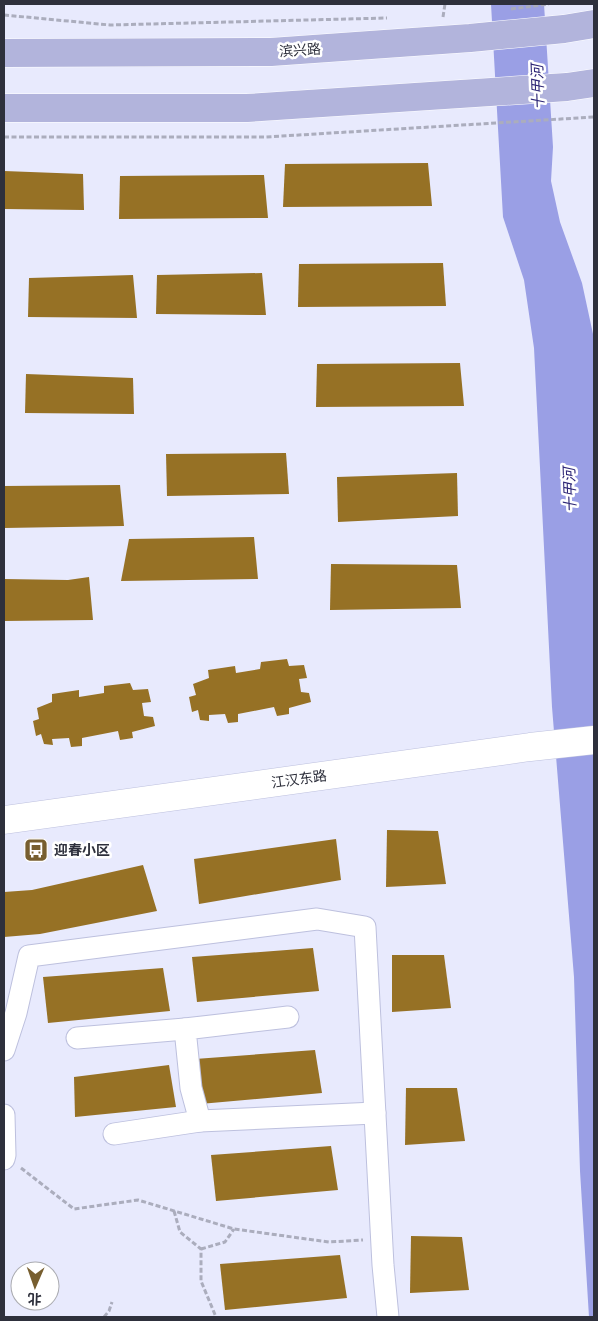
<svg xmlns="http://www.w3.org/2000/svg" width="598" height="1321" font-family="'DejaVu Sans','Noto Sans SC',sans-serif">
<style>
.water{fill:#9a9fe5}
.building{fill:#967125}
.lines{fill:none;stroke-linecap:round;stroke-linejoin:round}
.street-casing{stroke:#bdc0de;stroke-width:23}
.secondary-casing{stroke:#bdc0de;stroke-width:29}
.primary-casing{stroke:#fff;stroke-width:29}
.path{stroke:#abadbd;stroke-width:3;stroke-dasharray:5 2.5;stroke-linecap:butt}
.street{stroke:#fff;stroke-width:21}
.secondary{stroke:#fff;stroke-width:28}
.primary{stroke:#b2b4dc;stroke-width:28}
.labels{text-anchor:middle;dominant-baseline:central;stroke-width:5;stroke-linejoin:round;paint-order:stroke}
.street-label{font-size:14px;fill:#2e303c;stroke:#fff}
.poi-label{font-size:14px;font-weight:bold;fill:#2e303c;stroke:#fff;text-anchor:start}
.water-label{font-size:15px;font-style:italic;fill:#2e2777;stroke:#fff}
</style>
<rect width="100%" height="100%" fill="#e8eafd"/>
<path class="water" d="M491,4H544L553,147L551,181L560,222L582,283L593,334L594,433V1317H589L580,1171L574,977L552,707L534,348L524,280L503,217Z"/>
<g class="building">
<path d="M428,163L432,206L283,207L285,164Z"/>
<path d="M4,171L83,174L84,210L4,209Z"/>
<path d="M264,175L268,218L119,219L120,176Z"/>
<path d="M443,263L446,306L298,307L299,264Z"/>
<path d="M262,273L266,315L156,314L157,275Z"/>
<path d="M133,275L137,318L28,317L29,278Z"/>
<path d="M460,363L464,406L316,407L317,364Z"/>
<path d="M26,374L133,378L134,414L25,413Z"/>
<path d="M286,453L289,494L167,496L166,454Z"/>
<path d="M457,473L458,516L338,522L337,477Z"/>
<path d="M120,485L124,526L4,528V486Z"/>
<path d="M254,537L258,579L121,581L129,539Z"/>
<path d="M331,564L457,565L461,608L330,610Z"/>
<path d="M89,577L93,620L4,621V579L68,580Z"/>
<path d="M287,659L289,666L304,665L307,678L299,679L301,692L309,693L311,702L289,708V714L277,716L274,707L238,714V722L228,723L225,714L209,715V721L200,720L198,710L192,712L189,697L196,695L193,684L209,678L208,670L235,666L236,673L260,669L261,662Z"/>
<path d="M130,683L133,690L148,689L151,702L142,703L144,716L153,717L155,726L132,732L133,738L120,740L118,731L82,738V746L71,747L69,738L52,739L53,745L44,744L41,734L36,736L33,721L39,719L37,708L52,702V694L79,690V697L104,693V686Z"/>
<path d="M387,830L438,831L446,884L386,887Z"/>
<path d="M336,839L341,880L199,904L194,859Z"/>
<path d="M143,865L157,911L40,934L4,937V892L32,890Z"/>
<path d="M313,948L319,991L197,1002L192,957Z"/>
<path d="M392,955H444L451,1008L392,1012Z"/>
<path d="M163,968L170,1011L48,1023L43,977Z"/>
<path d="M315,1050L322,1093L200,1104L195,1059Z"/>
<path d="M169,1065L176,1107L75,1117L74,1077Z"/>
<path d="M406,1088H457L465,1141L405,1145Z"/>
<path d="M331,1146L338,1190L216,1201L211,1155Z"/>
<path d="M411,1236L462,1237L469,1290L410,1293Z"/>
<path d="M340,1255L347,1298L225,1310L220,1264Z"/>
</g>
<g class="lines">
<g class="street-casing">
<g id="street">
<path d="M77,1038L185,1029"/>
<path d="M4,1050L16,1013L29,956L317,919L365,927L383,1265L388,1317"/>
<path d="M4,1115L5,1155L4,1159"/>
<path d="M200,1121L191,1088L185,1029L288,1017"/>
<path d="M114,1134L200,1121L375,1113"/>
</g>
</g>
<g class="secondary-casing">
<path id="secondary" d="M4,820L530,747L594,740"/>
</g>
<g class="primary-casing">
<g id="primary">
<path d="M4,53L271,52L470,38L564,29L594,24"/>
<path d="M4,108H247L567,87L594,83"/>
</g>
</g>
<g class="path">
<path d="M511,9L549,4"/>
<path d="M4,15L110,25L387,18"/>
<path d="M443,17L445,4"/>
<path d="M4,137H266L594,117"/>
<path d="M21,1168L74,1209L138,1200L234,1229L329,1242L363,1240"/>
<path d="M174,1211L180,1232L201,1249V1281L216,1317"/>
<path d="M201,1249L225,1242L234,1229"/>
<path d="M104,1317L109,1311L112,1302"/>
</g>
<use href="#street" class="street"/>
<use href="#secondary" class="secondary"/>
<use href="#primary" class="primary"/>
</g>
<defs>
<g id="bus-square" transform="scale(1.25)"><rect x="-9" y="-9" width="18" height="18" rx="4" fill="#775e2f" stroke="#fff"/><path d="M-5-6H5V4H4V6H2V4H-2V6H-4V4H-5ZM-3.5-4V0h7V-4ZM-3.5 1.2v1.5H-2V1.2ZM2 1.2v1.5H3.5V1.2Z" fill="#fff"/></g>
</defs>
<g fill-rule="evenodd">
<use href="#bus-square" x="36" y="850"/>
</g>
<g class="labels">
<g class="street-label">
<text transform="translate(300 50) rotate(-4)">滨兴路</text>
<text transform="translate(299 779) rotate(-8)">江汉东路</text>
</g>
<g class="poi-label">
<text x="54" y="850">迎春小区</text>
</g>
<g class="water-label">
<text transform="translate(538 87) rotate(-92)">十甲河</text>
<text transform="translate(570 490) rotate(-92)">十甲河</text>
</g>
</g>
<rect width="598" height="1321" fill="none" stroke="#2e303c" stroke-width="10"/>
<g transform="translate(35 1286) rotate(182)"><circle r="24" fill="#ffffff" stroke="#abacb1"/>
<path d="M0-4L9 19L0 12L-9 19Z" fill="#775e2f"/>
<text y="-8" font-size="14" font-weight="bold" text-anchor="middle" fill="#2e303c">北</text>
</g>
</svg>
